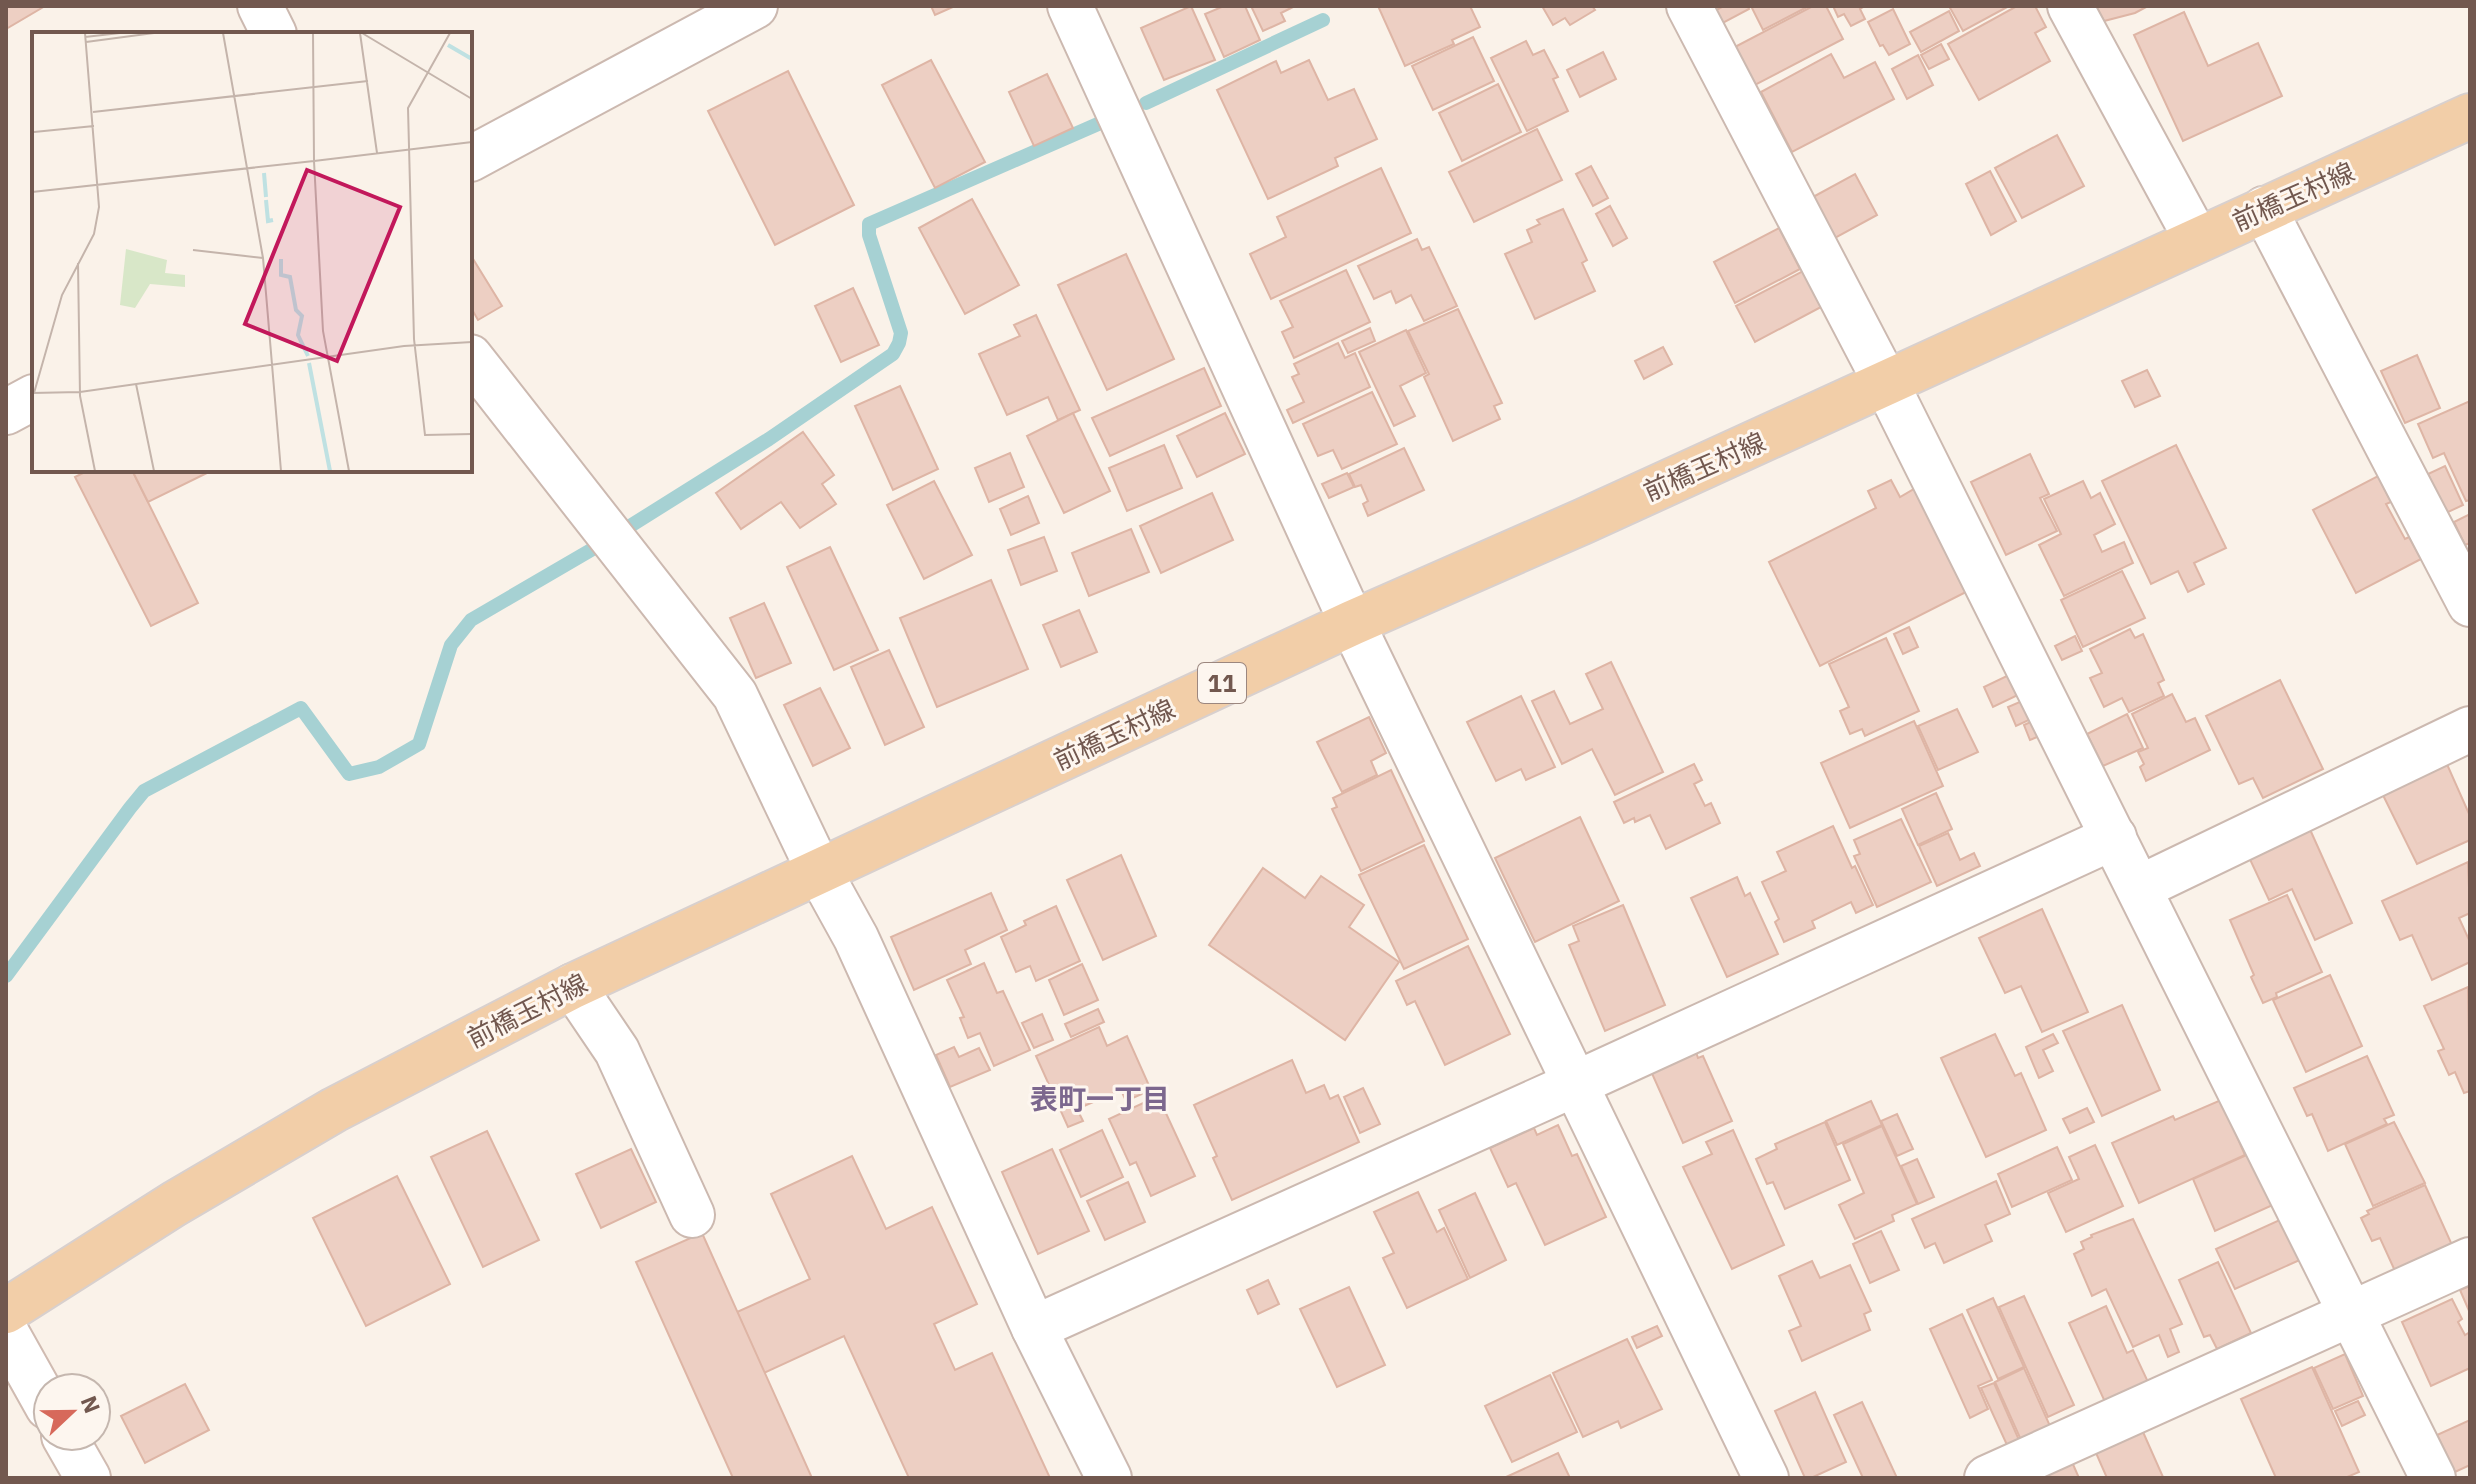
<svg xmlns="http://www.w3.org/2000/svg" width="2476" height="1484" font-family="'IBM Plex Sans','Noto Sans JP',sans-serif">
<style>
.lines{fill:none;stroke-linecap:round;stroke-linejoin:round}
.stream{stroke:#a6d1d3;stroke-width:14}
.building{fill:#edcfc3;stroke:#deb5a5;stroke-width:2}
.minor-casing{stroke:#ccb9b0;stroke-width:48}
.tertiary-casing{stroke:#ccb9b0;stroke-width:48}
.secondary-casing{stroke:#d0bbb1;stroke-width:48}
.primary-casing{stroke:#d8d0ce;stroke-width:48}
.minor{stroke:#fff;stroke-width:44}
.tertiary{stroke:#fff;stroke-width:44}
.secondary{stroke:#fff;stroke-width:44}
.primary{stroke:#f2cea8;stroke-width:44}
.labels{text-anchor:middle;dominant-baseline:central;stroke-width:6;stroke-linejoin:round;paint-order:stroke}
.shield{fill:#fdf6ef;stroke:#9c877f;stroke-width:2}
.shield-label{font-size:24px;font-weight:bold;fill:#72584f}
.street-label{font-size:26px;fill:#72584f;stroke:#fdf6ef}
.neighbourhood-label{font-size:28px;font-weight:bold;fill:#7c678e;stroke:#fdf6ef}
.inset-river{fill:none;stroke:#bfe1e2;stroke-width:4}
.inset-road{fill:none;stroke:#c4b4ab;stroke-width:2}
.view{fill:#c2185b;fill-opacity:0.15;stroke:#c2185b;stroke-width:4}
.inset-edge{fill:none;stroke:#72584f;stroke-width:4}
</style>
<rect width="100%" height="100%" fill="#faf2e9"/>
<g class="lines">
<g class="stream">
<path d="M1146,103L1323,20"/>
<path d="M6,976L130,808L144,791L301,708L349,774L379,767L419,744L451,645L471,620L603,543L769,439L893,354L899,343L901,333L869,235V224L1098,124"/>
</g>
</g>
<g class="building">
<path d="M6,6H45L6,29Z"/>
<path d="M931,6H955L935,15Z"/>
<path d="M1191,6L1215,60L1164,80L1141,28Z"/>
<path d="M1224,6H1245L1260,40L1224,57L1205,14Z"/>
<path d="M1251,6H1295L1281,13L1285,21L1263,31Z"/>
<path d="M1378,6H1470L1480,27L1452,40L1454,44L1405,66Z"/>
<path d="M1542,6H1592L1595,10L1570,25L1565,18L1553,25Z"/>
<path d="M1724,6H1748L1749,9L1719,25L1712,12Z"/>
<path d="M1751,6H1809L1763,30Z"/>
<path d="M1813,6H1826L1843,39L1753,86L1733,48Z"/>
<path d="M1833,6H1865L1860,9L1865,19L1851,26L1844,14L1838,17Z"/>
<path d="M1949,6H2009L1963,31Z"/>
<path d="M2017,6H2035L2046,27L2035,33L2050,61L1979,100L1948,44Z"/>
<path d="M2096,6H2148L2135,13L2104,21Z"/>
<path d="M1893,9L1910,44L1889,55L1883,45L1880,46L1868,22Z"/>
<path d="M1949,11L1959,31L1921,52L1910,32Z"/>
<path d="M2184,12L2208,66L2258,43L2282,96L2183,141L2134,35Z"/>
<path d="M1473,37L1494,81L1433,110L1412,66Z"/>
<path d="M1526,41L1533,55L1544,50L1558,77L1553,79L1568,111L1527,131L1491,58Z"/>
<path d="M1941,44L1949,59L1929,69L1921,55Z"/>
<path d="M1603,52L1616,79L1580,97L1567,70Z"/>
<path d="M1831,54L1844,78L1875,62L1894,99L1792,152L1761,92Z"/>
<path d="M1918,55L1933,85L1907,99L1892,69Z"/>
<path d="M931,60L985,162L935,188L882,85Z"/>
<path d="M1309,60L1328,100L1354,89L1377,139L1335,158L1338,166L1268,199L1217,90L1276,61L1281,73Z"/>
<path d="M788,71L854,205L775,245L708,111Z"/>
<path d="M1047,74L1073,128L1034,146L1009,92Z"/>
<path d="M1498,84L1521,132L1462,161L1439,113Z"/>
<path d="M1537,129L1562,180L1474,222L1449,172Z"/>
<path d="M2057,135L2084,186L2022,218L1995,168Z"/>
<path d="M1591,166L1608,198L1593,206L1576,174Z"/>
<path d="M1381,168L1411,233L1271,299L1250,254L1286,237L1277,217Z"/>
<path d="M1990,171L2016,221L1991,235L1966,184Z"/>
<path d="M1855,174L1877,215L1835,238L1813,197Z"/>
<path d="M972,199L1019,285L965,314L919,228Z"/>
<path d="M1610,206L1627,238L1613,246L1596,214Z"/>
<path d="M1563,209L1587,260L1582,263L1595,291L1535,319L1505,254L1532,242L1527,230L1540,224L1537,220Z"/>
<path d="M1779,228L1800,269L1735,303L1714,262Z"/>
<path d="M1417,239L1422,250L1429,247L1457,306L1424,321L1411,295L1396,303L1391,291L1374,299L1358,266Z"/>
<path d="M470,254L502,306L478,320L470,306Z"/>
<path d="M1126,254L1174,359L1107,390L1058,285Z"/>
<path d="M1346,270L1370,322L1294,358L1282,332L1293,327L1280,301Z"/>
<path d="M1803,271L1821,307L1755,342L1736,306Z"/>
<path d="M853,288L879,345L841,362L815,306Z"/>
<path d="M1458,309L1502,403L1494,406L1500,419L1453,441L1424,377L1429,374L1408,331Z"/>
<path d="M1036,315L1080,410L1058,420L1048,397L1007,415L979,354L1020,336L1014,325Z"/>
<path d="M1370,328L1375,341L1348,353L1342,341Z"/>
<path d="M1406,330L1426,373L1400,386L1415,416L1394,426L1359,352Z"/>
<path d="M1338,343L1345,358L1355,353L1370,387L1293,423L1287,410L1304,402L1292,377L1299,374L1294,364Z"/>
<path d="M1663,347L1672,364L1644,379L1635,361Z"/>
<path d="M2417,355L2440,408L2405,423L2381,371Z"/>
<path d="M1204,368L1221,406L1110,456L1092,418Z"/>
<path d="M2147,370L2160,396L2135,407L2122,381Z"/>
<path d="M900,386L938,469L893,490L855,406Z"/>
<path d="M1372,392L1397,444L1342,469L1333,450L1318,456L1303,424Z"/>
<path d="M2470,401V500L2466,501L2444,453L2433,458L2418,424Z"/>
<path d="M1073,413L1110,491L1064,513L1027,436Z"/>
<path d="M1225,413L1245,454L1197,477L1177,436Z"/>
<path d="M803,432L834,475L822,484L836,504L800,528L781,502L741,529L716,493Z"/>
<path d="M1164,445L1182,488L1127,511L1109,468Z"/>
<path d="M2176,445L2226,548L2194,563L2204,584L2188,592L2178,571L2151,584L2102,481Z"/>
<path d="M1404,448L1424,490L1368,516L1363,504L1368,501L1361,485L1355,487L1349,474Z"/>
<path d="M1010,453L1024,487L989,502L975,468Z"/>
<path d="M2030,454L2049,494L2040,498L2057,531L2006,555L1971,482Z"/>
<path d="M2445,466L2463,505L2446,513L2428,474Z"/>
<path d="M89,470H132L198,603L151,626L75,477Z"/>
<path d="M132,470H213L148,502Z"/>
<path d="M1347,473L1354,487L1329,498L1322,484Z"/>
<path d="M2378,476L2391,502L2386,504L2405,539L2409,537L2421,559L2356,593L2313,510Z"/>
<path d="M1891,480L1900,497L1914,489L1966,592L1820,666L1769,562L1876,508L1868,491Z"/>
<path d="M934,481L972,555L924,579L887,505Z"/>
<path d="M2083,481L2091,498L2100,493L2115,524L2094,535L2102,552L2124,542L2133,563L2064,596L2039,545L2061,534L2044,499Z"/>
<path d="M1212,493L1233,540L1161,573L1140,526Z"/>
<path d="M1028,496L1039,523L1011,535L1000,509Z"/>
<path d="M2470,514V543L2465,545L2454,522Z"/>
<path d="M1131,529L1149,572L1089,596L1072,553Z"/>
<path d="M1044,537L1057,571L1021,585L1008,550Z"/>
<path d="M830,547L878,650L834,670L787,567Z"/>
<path d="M2122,571L2145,618L2083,647L2061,600Z"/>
<path d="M991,580L1028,669L937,707L900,618Z"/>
<path d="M764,603L791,663L756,678L730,618Z"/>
<path d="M1079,610L1097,652L1061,667L1043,625Z"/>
<path d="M1909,627L1918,647L1903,654L1894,634Z"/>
<path d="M2130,629L2135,638L2143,634L2164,680L2158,683L2164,696L2129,712L2122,698L2104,707L2090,678L2102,673L2090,649Z"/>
<path d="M2075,636L2082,651L2062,660L2055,646Z"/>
<path d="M1886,638L1919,711L1865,736L1862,729L1850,734L1840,711L1849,707L1829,664Z"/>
<path d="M889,650L924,727L885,745L851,667Z"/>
<path d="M1611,662L1663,772L1615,795L1592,749L1562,764L1532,701L1554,691L1570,724L1603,709L1586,674Z"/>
<path d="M2013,673L2022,693L1993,707L1984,687Z"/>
<path d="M2280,680L2323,769L2263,798L2253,778L2239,784L2206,716Z"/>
<path d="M820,688L850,748L813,766L784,705Z"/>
<path d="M2172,694L2186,722L2195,718L2210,750L2146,781L2140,767L2144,764L2138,752L2148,748L2132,714Z"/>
<path d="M1521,696L1555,767L1526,780L1521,769L1496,781L1467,722Z"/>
<path d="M2022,701L2031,719L2016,726L2008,707Z"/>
<path d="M1957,709L1978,752L1938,770L1918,726Z"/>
<path d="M2127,714L2143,748L2103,766L2087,734Z"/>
<path d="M1369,717L1386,753L1371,761L1377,775L1342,792L1317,742Z"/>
<path d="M2035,720L2042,735L2030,740L2024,725Z"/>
<path d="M1914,721L1943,786L1850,828L1821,763Z"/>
<path d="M2446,762L2470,816V840L2417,864L2378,785Z"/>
<path d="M1694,764L1702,780L1694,784L1705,806L1711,803L1720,823L1666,849L1650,815L1635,822L1634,818L1624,823L1614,802Z"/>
<path d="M1391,770L1424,841L1361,871L1332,809L1337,807L1333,798Z"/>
<path d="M1936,793L1952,829L1918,845L1902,809Z"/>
<path d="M1580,817L1619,901L1535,942L1495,858Z"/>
<path d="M1901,819L1931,882L1877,907L1854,856L1860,854L1854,840Z"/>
<path d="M2308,825L2352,923L2315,940L2292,889L2269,900L2247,853Z"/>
<path d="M1833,826L1852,868L1855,866L1873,905L1856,913L1851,902L1812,921L1815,928L1784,942L1775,922L1779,919L1762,882L1786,871L1777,852Z"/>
<path d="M1948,833L1960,860L1974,853L1980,866L1937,886L1919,846Z"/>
<path d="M1424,845L1468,939L1404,969L1359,875Z"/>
<path d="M1121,855L1156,936L1103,960L1067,880Z"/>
<path d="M2468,862L2470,913L2459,918L2470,942V962L2432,980L2412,935L2400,940L2382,901Z"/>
<path d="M1263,868L1305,898L1321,876L1364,905L1349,927L1399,962L1345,1040L1209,945Z"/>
<path d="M1737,877L1745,896L1750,893L1778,954L1727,977L1691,898Z"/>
<path d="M991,893L1007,930L965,950L971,964L914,990L891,937Z"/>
<path d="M2287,895L2322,972L2276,993L2277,997L2263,1003L2251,977L2254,975L2230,920Z"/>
<path d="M1623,905L1665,1005L1605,1031L1569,945L1579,941L1573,926Z"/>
<path d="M1056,906L1080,961L1036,981L1030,966L1016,972L1001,937L1026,925L1024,921Z"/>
<path d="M2042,909L2088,1012L2042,1032L2021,986L2005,993L1979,938Z"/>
<path d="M1468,946L1510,1034L1445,1065L1415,1001L1407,1005L1396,981Z"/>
<path d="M984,963L997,993L1003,991L1030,1050L994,1066L980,1033L968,1038L960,1018L964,1017L947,980Z"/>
<path d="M1082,964L1098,1000L1064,1015L1049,980Z"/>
<path d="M2330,975L2362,1046L2306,1072L2273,1000Z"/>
<path d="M2468,987L2470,1091L2464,1093L2455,1072L2449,1075L2438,1051L2444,1049L2424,1006Z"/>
<path d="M2122,1005L2160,1090L2102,1116L2063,1031Z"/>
<path d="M1098,1009L1104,1022L1071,1037L1065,1024Z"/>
<path d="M1042,1014L1053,1040L1034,1048L1022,1023Z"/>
<path d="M1099,1027L1107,1046L1127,1036L1151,1090L1126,1101L1121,1090L1077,1109L1083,1121L1068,1127L1036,1056Z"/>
<path d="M1995,1034L2015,1076L2021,1073L2046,1130L1986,1157L1941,1058Z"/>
<path d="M2053,1034L2058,1043L2043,1050L2053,1071L2039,1078L2026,1047Z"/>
<path d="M954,1047L959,1057L979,1048L990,1070L950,1087L936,1055Z"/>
<path d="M1695,1049L1698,1058L1703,1056L1732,1121L1683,1143L1650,1069Z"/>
<path d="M2367,1056L2394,1115L2384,1119L2387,1124L2328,1151L2312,1114L2307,1116L2294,1088Z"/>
<path d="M1292,1060L1306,1093L1324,1085L1330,1099L1338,1095L1359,1142L1232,1200L1213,1158L1217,1156L1194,1105Z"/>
<path d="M1363,1088L1380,1124L1360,1133L1344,1097Z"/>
<path d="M1158,1096L1195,1176L1151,1196L1136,1162L1130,1165L1109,1119Z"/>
<path d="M2221,1100L2245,1155L2139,1203L2112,1143L2173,1116L2175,1120Z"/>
<path d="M1871,1101L1882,1125L1837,1145L1826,1121Z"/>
<path d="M2087,1108L2094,1122L2070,1133L2063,1119Z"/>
<path d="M1897,1114L1913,1149L1897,1156L1881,1121Z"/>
<path d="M1825,1122L1850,1180L1785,1209L1773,1182L1767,1184L1756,1159L1777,1149L1775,1144Z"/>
<path d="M2394,1122L2425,1183L2373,1206L2345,1144Z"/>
<path d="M1558,1125L1572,1156L1577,1154L1606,1217L1545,1245L1516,1183L1508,1187L1490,1148L1534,1128L1537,1135Z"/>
<path d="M1882,1126L1917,1204L1892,1215L1894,1221L1855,1239L1839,1205L1864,1193L1843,1144Z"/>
<path d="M1102,1130L1123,1177L1081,1197L1060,1150Z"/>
<path d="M1733,1130L1784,1245L1732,1269L1683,1167L1712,1154L1706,1142Z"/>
<path d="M487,1131L539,1240L483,1267L431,1157Z"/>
<path d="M2095,1145L2123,1206L2066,1232L2048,1193L2079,1179L2069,1157Z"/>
<path d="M2057,1147L2072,1180L2012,1207L1998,1174Z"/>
<path d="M631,1149L656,1202L601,1228L576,1174Z"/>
<path d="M1052,1149L1089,1231L1038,1254L1002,1172Z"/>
<path d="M2251,1153L2275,1204L2215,1231L2193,1179Z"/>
<path d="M852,1156L886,1229L932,1207L977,1304L934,1324L955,1370L992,1353L1050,1478H909L844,1336L764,1373L737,1312L810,1279L771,1194Z"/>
<path d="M1917,1159L1934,1197L1918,1204L1901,1166Z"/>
<path d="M397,1176L450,1284L366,1326L313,1218Z"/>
<path d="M1996,1181L2010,1214L1985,1225L1992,1241L1944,1263L1935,1243L1925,1248L1912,1219Z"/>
<path d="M1128,1182L1145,1222L1105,1240L1087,1201Z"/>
<path d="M2425,1185L2452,1245L2395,1271L2380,1238L2372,1241L2361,1218L2369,1214L2367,1211Z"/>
<path d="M1418,1192L1437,1232L1444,1228L1468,1279L1407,1308L1383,1258L1394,1253L1374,1212Z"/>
<path d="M1475,1193L1506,1260L1470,1278L1439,1210Z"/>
<path d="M2284,1218L2302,1259L2235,1289L2216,1249Z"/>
<path d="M2133,1219L2182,1324L2170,1329L2179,1352L2168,1357L2159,1335L2133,1347L2106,1289L2092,1296L2074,1254L2084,1249L2081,1242L2092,1237L2091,1235Z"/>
<path d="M1881,1231L1899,1270L1870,1283L1853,1244Z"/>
<path d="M702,1233L812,1478H733L636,1262Z"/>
<path d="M1812,1261L1820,1278L1850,1265L1871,1311L1864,1314L1870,1330L1802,1361L1789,1331L1801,1326L1779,1276Z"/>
<path d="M2218,1262L2251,1333L2217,1349L2210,1335L2204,1337L2179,1280Z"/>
<path d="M1268,1280L1279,1304L1258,1314L1247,1290Z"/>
<path d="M2470,1286V1313L2460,1290Z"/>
<path d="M1349,1287L1385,1365L1337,1387L1300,1309Z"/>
<path d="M2024,1296L2074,1405L2048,1417L1999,1307Z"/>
<path d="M1993,1298L2024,1367L1998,1379L1967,1310Z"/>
<path d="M2452,1299L2462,1319L2458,1322L2465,1335L2470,1332V1368L2431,1386L2402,1322Z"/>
<path d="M2106,1306L2127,1353L2133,1350L2148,1382L2105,1402L2069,1323Z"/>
<path d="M1962,1314L1992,1380L1978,1386L1988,1409L1970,1418L1930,1329Z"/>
<path d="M1657,1326L1662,1336L1637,1348L1632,1337Z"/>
<path d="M1627,1339L1662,1409L1621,1428L1618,1421L1583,1437L1553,1373Z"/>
<path d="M2345,1354L2363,1396L2333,1409L2314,1368Z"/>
<path d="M2312,1367L2359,1472L2345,1478H2276L2241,1399Z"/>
<path d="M2024,1368L2050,1426L2021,1440L1995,1382Z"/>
<path d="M1550,1375L1577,1432L1512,1462L1485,1406Z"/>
<path d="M1994,1383L2019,1440L2007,1445L1981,1388Z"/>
<path d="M185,1384L209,1430L145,1463L121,1416Z"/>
<path d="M1815,1392L1846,1462L1811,1478H1805L1775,1411Z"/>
<path d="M2358,1401L2365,1415L2342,1426L2335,1411Z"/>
<path d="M1862,1402L1897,1478H1863L1834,1415Z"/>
<path d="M2470,1420V1465L2455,1472L2437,1435Z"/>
<path d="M2143,1432L2163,1477L2107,1478L2096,1453Z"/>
<path d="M1558,1453L1570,1478H1504Z"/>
<path d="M2072,1462L2079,1478H2037Z"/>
</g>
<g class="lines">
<g class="minor-casing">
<g id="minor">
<path d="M260,6L274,34"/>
<path d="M1070,6L1352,623L1766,1478"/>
<path d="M1689,6L1886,383L2433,1478"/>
<path d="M2070,6L2197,240"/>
<path d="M2264,209L2470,604"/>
<path d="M470,357L735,695L819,871L856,938L1034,1328L1109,1478"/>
<path d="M2139,888L2470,729"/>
<path d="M573,986L617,1051L692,1215"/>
<path d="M1034,1328L1575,1084L2114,837"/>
<path d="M1987,1478L2470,1260"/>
</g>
</g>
<g class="tertiary-casing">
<g id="tertiary">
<path d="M470,159L755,6"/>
<path d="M6,412L34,397"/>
</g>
</g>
<g class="secondary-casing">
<g id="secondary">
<path d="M6,1332L48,1407"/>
<path d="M64,1436L88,1478"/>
</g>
</g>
<g class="primary-casing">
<path id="primary" d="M6,1311L174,1204L334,1110L573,986L1352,623L1584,521L2470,116"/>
</g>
<use href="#minor" class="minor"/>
<use href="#tertiary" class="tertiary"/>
<use href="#secondary" class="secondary"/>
<use href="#primary" class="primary"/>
</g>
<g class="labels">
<rect class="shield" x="1198" y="663" width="48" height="40" rx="6"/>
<g class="shield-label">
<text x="1222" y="683">11</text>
</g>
<g class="street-label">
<text transform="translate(2293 196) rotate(-24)">前橋玉村線</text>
<text transform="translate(1704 466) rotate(-24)">前橋玉村線</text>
<text transform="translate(1114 734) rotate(-25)">前橋玉村線</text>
<text transform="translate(527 1010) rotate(-27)">前橋玉村線</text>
</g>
<g class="neighbourhood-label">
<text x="1100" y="1098">表町一丁目</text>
</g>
</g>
<g transform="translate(32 32)">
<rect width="440" height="440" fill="#faf2e9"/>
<path d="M94,217L135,228L133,241L153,243V255L118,252L103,276L88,273Z" fill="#d8e7c8"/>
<path class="inset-river" d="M416,13L440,27M232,141L234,165M234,168L236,189L241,188M249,227V243L258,245L264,278L270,284L266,303L276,324M277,331L298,439"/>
<path class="inset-road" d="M191,1L231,226L249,439M281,1L282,129M328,1L345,121M330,1L440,67M418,1L376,76L382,307L393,403L440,402M53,5L88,1M54,10L122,1M61,80L336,49M2,100L62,94M282,129L440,110M282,129L291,299L317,439M0,160L282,129M161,218L231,226M46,231L48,364L63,439M104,352L122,439M0,361L48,360L372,314L440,310M2,361L30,263L62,202L67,175L53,1"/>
<path class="view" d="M275,138L368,175L305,329L213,292Z"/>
<rect width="440" height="440" class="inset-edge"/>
</g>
<rect width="2476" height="1484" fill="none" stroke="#72584f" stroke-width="16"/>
<g transform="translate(72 1412) rotate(68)"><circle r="38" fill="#fdf6ef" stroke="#c5b7af" stroke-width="2"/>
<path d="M0-6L14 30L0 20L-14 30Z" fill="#d7695b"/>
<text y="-12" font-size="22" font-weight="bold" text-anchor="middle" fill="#72584f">N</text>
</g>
</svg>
